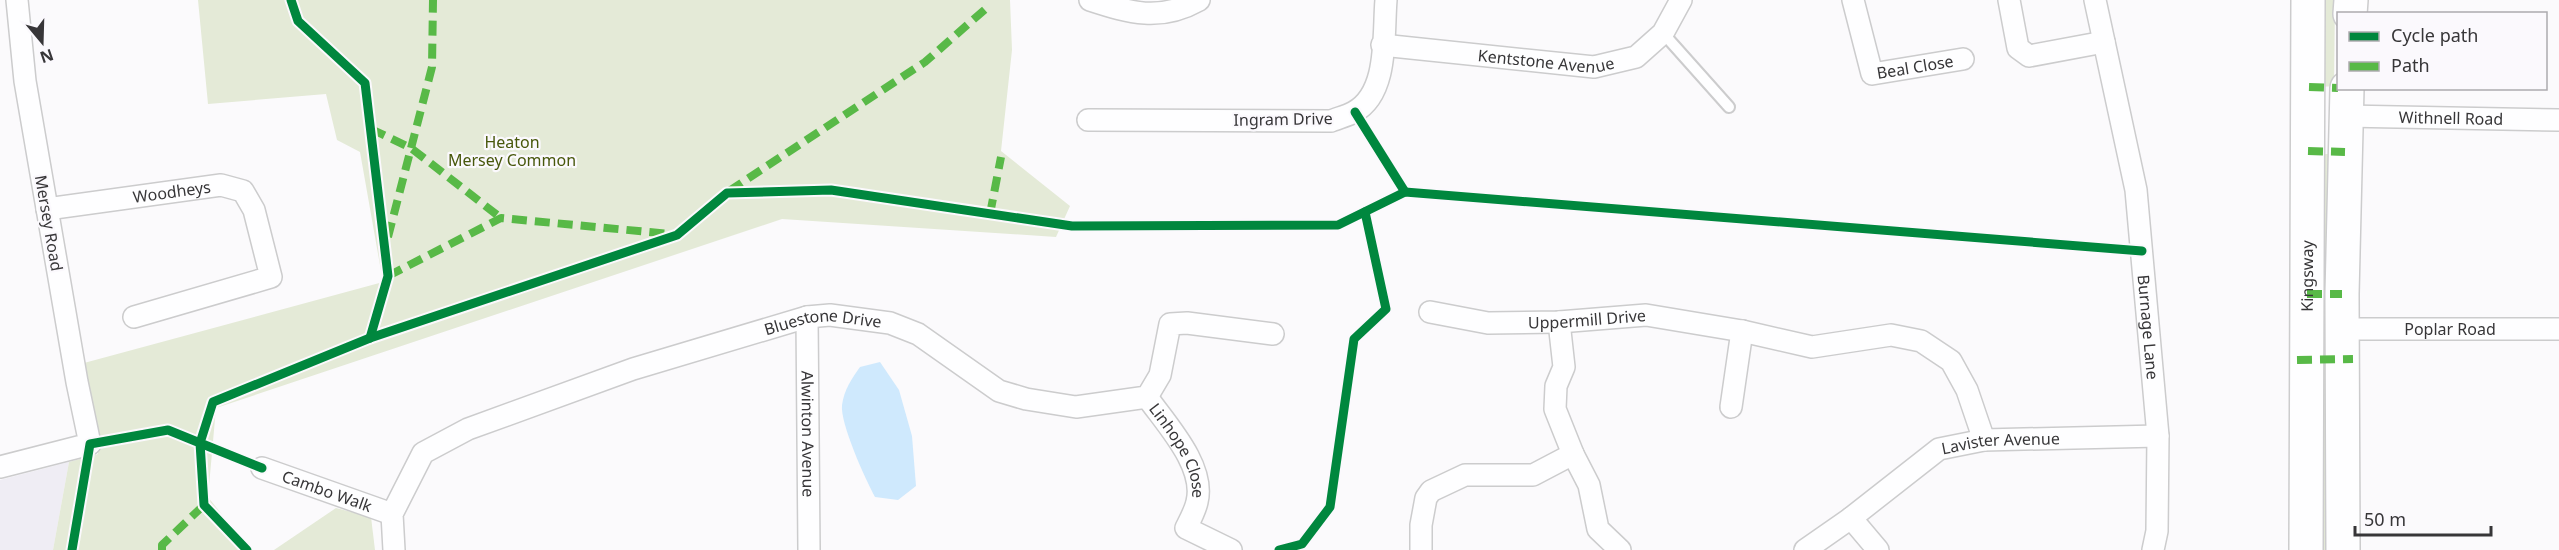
<svg xmlns="http://www.w3.org/2000/svg" width="2559" height="550" font-family="'Noto Sans',sans-serif">
<style>
.built{fill:#efedf4}
.green{fill:#e4ead7}
.water{fill:#cfe9fd}
.lines{fill:none;stroke-linecap:round;stroke-linejoin:round}
.lane-casing{stroke:#cccccd;stroke-width:14}
.street-casing{stroke:#cccccd;stroke-width:24}
.highway-casing{stroke:#cccccd;stroke-width:36}
.lane{stroke:#fefeff;stroke-width:10}
.street{stroke:#fefeff;stroke-width:21}
.highway{stroke:#fefeff;stroke-width:33}
.quiet{stroke:#58b947;stroke-width:8;stroke-dasharray:15 8;stroke-linecap:butt}
.cycleway-casing{stroke:#fbf9fd;stroke-width:13}
.cycleway{stroke:#00873e;stroke-width:9}
.labels{text-anchor:middle;dominant-baseline:central;stroke-width:4.5;stroke-linejoin:round;paint-order:stroke}
.street-label{font-size:16px;fill:#373638;stroke:#fbf9fd}
.park-label{font-size:16px;fill:#48580c;stroke:#fbf9fd}
</style>
<rect width="100%" height="100%" fill="#fbfafc"/>
<path class="built" d="M69,462L53,550H0V480Z"/>
<g class="green">
<path d="M198,0H1010L1012,50L1001,151L1070,206L1056,237L782,219L216,408L208,497L250,550H53L69,462L98,454L84,363L383,282L360,152L337,140L326,94L208,104Z"/>
<path d="M2322,0H2335L2334,86L2321,87Z"/>
<path d="M2320,154H2333L2332,292H2319Z"/>
<path d="M2317,362L2331,363L2329,526L2325,550H2317Z"/>
<path d="M336,508L371,517L375,550H274Z"/>
</g>
<path class="water" d="M880,362L899,390L912,436L916,486L898,500L875,497C865,479 840,423 842,405C844,390 852,378 860,367Z"/>
<g class="lines">
<g class="lane-casing">
<path id="lane" d="M1663,33L1729,107"/>
</g>
<g class="street-casing">
<g id="street">
<path d="M1090,0C1130,13 1160,22 1199,0"/>
<path id="s1" d="M1853,0L1872,74L1963,59"/>
<path d="M2009,0L2018,48L2029,56L2104,42"/>
<path id="s2" d="M2095,0L2136,190L2158,436L2157,531L2153,550"/>
<path id="s3" d="M1382,45L1594,67L1636,57L1663,33L1681,0"/>
<path id="s4" d="M2345,116L2559,120"/>
<path d="M1088,120L1331,121C1338,118 1347,116 1354,112C1389,93 1383,35 1386,0"/>
<path id="s5" d="M47,209L221,185L243,191L254,210L271,277L134,317"/>
<path id="s6" d="M1430,312L1488,323L1559,322L1646,315L1742,331L1812,347L1891,335L1921,341L1951,361L1967,390L1984,440"/>
<path id="s7" d="M807,317L809,550"/>
<path d="M1559,322L1564,367L1556,386L1555,409L1573,454L1589,485L1598,529L1620,550"/>
<path id="s8" d="M2342,329H2559"/>
<path id="s9" d="M1147,397C1166,424 1206,466 1197,502C1195,511 1190,520 1186,528L1231,550"/>
<path d="M1731,407L1742,331"/>
<path d="M0,467L90,444L77,382L25,81L17,0"/>
<path id="s10" d="M262,468L392,514"/>
<path d="M1851,518L1878,550"/>
<path id="s11" d="M394,550L392,514L423,453L468,429L633,369L807,317L830,315L890,323L918,334L999,391L1026,399L1076,407L1147,397L1160,375L1170,324L1187,323L1273,334"/>
<path d="M1421,550V525L1426,498L1431,491L1465,475H1533L1573,454"/>
<path id="s12" d="M1805,550L1851,518L1939,449L1984,440L2158,436"/>
</g>
</g>
<g class="highway-casing">
<g id="highway">
<path d="M2350,14L2351,0"/>
<path id="s13" d="M2306,550L2308,0"/>
<path d="M2343,550L2342,294L2347,88"/>
</g>
</g>
<use href="#lane" class="lane"/>
<use href="#street" class="street"/>
<use href="#highway" class="highway"/>
<g class="quiet">
<path d="M2309,87L2338,88"/>
<path d="M371,129L411,148L501,218"/>
<path d="M2308,151L2345,152"/>
<path d="M729,191L925,62L990,5"/>
<path d="M990,214L1001,157"/>
<path d="M388,237L432,67L433,0"/>
<path d="M388,276L501,218L670,234"/>
<path d="M2307,294H2342"/>
<path d="M2297,360L2353,359"/>
<path d="M162,550V545L204,505"/>
</g>
<g class="cycleway-casing">
<g id="cycleway">
<path d="M291,0L298,21L365,83L388,276L370,338"/>
<path d="M1355,112L1405,192"/>
<path d="M262,468L200,443L213,402L370,338L677,235L727,193L831,190L1072,226L1338,225L1405,192L2142,251"/>
<path d="M72,550L90,444L168,430L200,443L204,505L247,550"/>
<path d="M1279,550L1302,544L1330,507L1354,339L1386,309L1365,212"/>
</g>
</g>
<use href="#cycleway" class="cycleway"/>
</g>
<g class="labels">
<g class="street-label">
<text stroke="none"><textPath href="#s3" startOffset="165">Kentstone Avenue</textPath></text>
<text stroke="none"><textPath href="#s1" startOffset="120">Beal Close</textPath></text>
<text stroke="none"><textPath href="#s4" startOffset="106">Withnell Road</textPath></text>
<text transform="translate(1283 119) rotate(-1)">Ingram Drive</text>
<text stroke="none"><textPath href="#s5" startOffset="126">Woodheys</textPath></text>
<text transform="translate(49 223) rotate(80)">Mersey Road</text>
<text stroke="none"><textPath href="#s13" startOffset="274">Kingsway</textPath></text>
<text stroke="none"><textPath href="#s6" startOffset="158">Uppermill Drive</textPath></text>
<text stroke="none"><textPath href="#s11" startOffset="528">Bluestone Drive</textPath></text>
<text stroke="none"><textPath href="#s2" startOffset="332">Burnage Lane</textPath></text>
<text stroke="none"><textPath href="#s8" startOffset="108">Poplar Road</textPath></text>
<text stroke="none"><textPath href="#s7" startOffset="117">Alwinton Avenue</textPath></text>
<text stroke="none"><textPath href="#s12" startOffset="230">Lavister Avenue</textPath></text>
<text stroke="none"><textPath href="#s9" startOffset="63">Linhope Close</textPath></text>
<text stroke="none"><textPath href="#s10" startOffset="69">Cambo Walk</textPath></text>
</g>
<g class="park-label">
<text x="512" y="142">Heaton<tspan x="512" dy="18">Mersey Common</tspan></text>
</g>
</g>
<rect x="2337" y="12" width="210" height="78" fill="#fbf9fd" stroke="#adabae" stroke-width="1.5"/>
<rect x="2349" y="32" width="30" height="9" fill="#00873e" stroke="#adabae" stroke-width="1.5"/>
<text x="2391" y="42" font-size="18" fill="#373638">Cycle path</text>
<rect x="2349" y="62" width="30" height="9" fill="#58b947" stroke="#adabae" stroke-width="1.5"/>
<text x="2391" y="72" font-size="18" fill="#373638">Path</text>
<g transform="translate(42 42) rotate(161)" stroke="#fbf9fd" stroke-width="4.5" paint-order="stroke">
<path d="M0-4.5L10 22L0 15L-10 22Z" fill="#373638"/>
<text y="-9" font-size="16" font-weight="bold" text-anchor="middle" fill="#373638">N</text>
</g>
<path d="M2355 526v9h136v-9" fill="none" stroke="#373638" stroke-width="3"/>
<text x="2364" y="526" font-size="18" fill="#373638" stroke="#fbf9fd" stroke-width="4.5" paint-order="stroke">50 m</text>
</svg>
